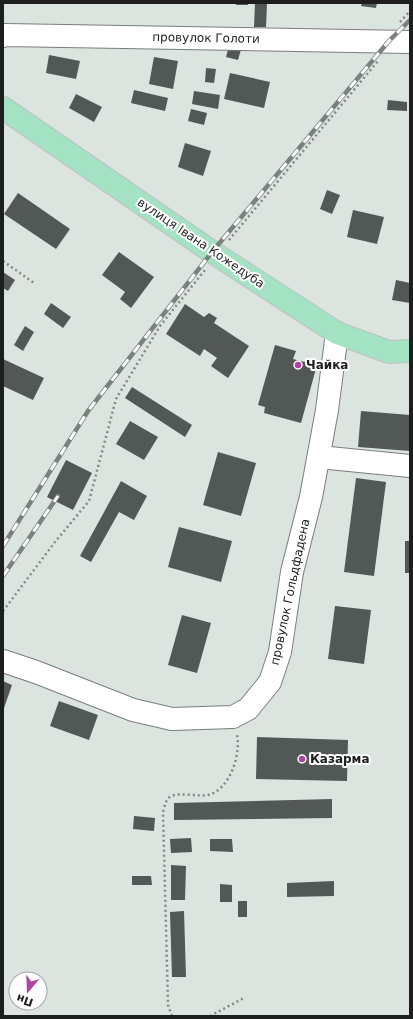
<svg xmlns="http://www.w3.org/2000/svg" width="413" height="1019" font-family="'DejaVu Sans',sans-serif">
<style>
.building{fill:#525855}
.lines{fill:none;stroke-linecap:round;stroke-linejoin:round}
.minor-casing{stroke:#787f7b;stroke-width:24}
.major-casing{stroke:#bfc0c0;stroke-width:24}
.path{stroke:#838885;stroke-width:2.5;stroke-dasharray:2 3;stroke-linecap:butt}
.minor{stroke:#fff;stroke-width:22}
.major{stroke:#a3e2c2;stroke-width:22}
.rail-casing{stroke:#7b817d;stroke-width:4.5}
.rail{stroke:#fff;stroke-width:3;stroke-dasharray:9;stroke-linecap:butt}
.poi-dot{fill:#b043a3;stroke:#fff;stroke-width:1.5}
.labels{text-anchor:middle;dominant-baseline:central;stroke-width:4;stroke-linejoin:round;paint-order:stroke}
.street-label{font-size:12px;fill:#1c1f1d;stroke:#fff}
.poi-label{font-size:12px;font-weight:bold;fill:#1c1f1d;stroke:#fff;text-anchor:start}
</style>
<rect width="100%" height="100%" fill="#dce4df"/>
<g class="building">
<rect x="236" y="3" width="12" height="2"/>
<path d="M255,3H267L266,27H254Z"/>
<path d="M362,3H377L376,8L361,6Z"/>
<path d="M230,42L242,46L238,60L226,57Z"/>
<path d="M49,55L80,61L76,79L46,73Z"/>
<path d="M154,57L178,61L173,89L149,84Z"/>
<path d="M206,68L216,69L214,83L205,82Z"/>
<path d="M230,73L270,82L264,108L224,99Z"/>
<path d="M134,90L168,98L165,111L131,103Z"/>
<path d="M194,91L220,95L218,109L192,104Z"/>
<path d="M76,94L102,107L94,122L69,108Z"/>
<path d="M388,100L407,102V111L387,110Z"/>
<path d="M191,109L207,113L204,125L188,121Z"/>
<path d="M185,143L211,151L203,176L178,167Z"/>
<path d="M327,190L340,195L332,214L320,209Z"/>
<path d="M18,193L70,229L56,249L4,214Z"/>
<path d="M353,210L384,217L377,244L347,237Z"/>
<path d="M119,252L154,277L131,308L120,299L125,292L102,275Z"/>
<path d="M3,272L15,280L8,291L3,288Z"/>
<path d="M396,280L410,283V303L392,300Z"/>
<path d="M51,303L71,317L63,328L44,314Z"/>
<path d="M185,304L204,317L209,313L217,318L214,323L249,346L228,378L211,366L217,358L204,349L200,356L166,334Z"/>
<path d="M25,326L34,332L23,351L14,345Z"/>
<path d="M275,345L296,351L293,359L317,365L301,423L264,413L265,407L258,405Z"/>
<path d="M3,359L44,378L33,400L3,386Z"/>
<path d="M132,387L192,425L185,437L125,398Z"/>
<path d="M361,411L410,415V451L358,447Z"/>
<path d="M130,421L158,437L144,460L116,444Z"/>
<path d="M218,452L256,463L241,516L203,505Z"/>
<path d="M66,460L92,473L73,510L47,497Z"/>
<path d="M356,478L386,482L374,576L344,572Z"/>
<path d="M121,481L147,496L134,520L119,512L91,562L80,556Z"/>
<path d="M179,527L232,541L221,582L168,567Z"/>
<rect x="405" y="541" width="5" height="32"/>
<path d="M335,606L371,610L364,664L328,659Z"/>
<path d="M182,615L211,623L197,673L168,665Z"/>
<path d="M3,681L12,685L3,711Z"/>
<path d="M59,701L98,715L89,740L50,726Z"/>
<path d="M257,737L348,740L347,781L256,779Z"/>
<path d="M332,799V818L174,820V803Z"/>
<path d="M134,816L155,818L154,831L133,829Z"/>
<path d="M191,838L192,852L171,853L170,839Z"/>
<path d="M210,839H232L233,852L210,851Z"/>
<path d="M171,865L186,866L185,900H171Z"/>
<path d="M132,876H151L152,885H132Z"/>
<path d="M334,881V896L287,897V883Z"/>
<path d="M220,884L232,885V902H220Z"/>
<rect x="238" y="901" width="9" height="16"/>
<path d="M184,911L186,977H172L170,912Z"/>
</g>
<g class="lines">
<g class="minor-casing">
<g id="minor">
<path d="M3,36L5,35L410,42"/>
<path d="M319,457L410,466"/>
<path d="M3,661L36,672L133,710L172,719L233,717L248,709L270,682L280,652L292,572L311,497L327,410L337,333"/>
</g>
</g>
<g class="major-casing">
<path id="major" d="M3,108L212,252L337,333L389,352L410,351"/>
</g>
<g class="path">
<path d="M400,22L410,11"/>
<path d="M229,240L378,61"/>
<path d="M3,261L34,283"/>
<path d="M3,611L55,542L89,501L116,399L160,326L205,270"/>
<path d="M172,1016L168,1005L163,812C165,806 165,800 171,796C180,792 199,797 208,795C230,790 241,754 237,735"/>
<path d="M210,1016L244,998"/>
</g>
<use href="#minor" class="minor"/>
<use href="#major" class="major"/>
<g class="rail-casing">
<g id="rail">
<path d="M3,546L88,411L212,252L389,41L410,20"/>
<path d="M3,576L58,496"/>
</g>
</g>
<use href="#rail" class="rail"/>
</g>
<g class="poi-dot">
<circle cx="298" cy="365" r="4"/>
<circle cx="302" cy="759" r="4"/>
</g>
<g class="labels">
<g class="street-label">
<text transform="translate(206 38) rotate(1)">провулок Голоти</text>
<text transform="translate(201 243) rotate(34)">вулиця Івана Кожедуба</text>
<text transform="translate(290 592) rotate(-78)">провулок Гольдфадена</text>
</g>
<g class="poi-label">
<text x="306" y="365">Чайка</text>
<text x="310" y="759">Казарма</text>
</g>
</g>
<rect width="413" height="1019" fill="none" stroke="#1c1f1d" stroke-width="8"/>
<g transform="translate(28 991) rotate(199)"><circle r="19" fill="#ffffff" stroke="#a4a5a5"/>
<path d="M0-3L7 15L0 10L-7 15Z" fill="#b043a3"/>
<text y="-6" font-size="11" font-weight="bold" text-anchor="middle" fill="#1c1f1d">Пн</text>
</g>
</svg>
